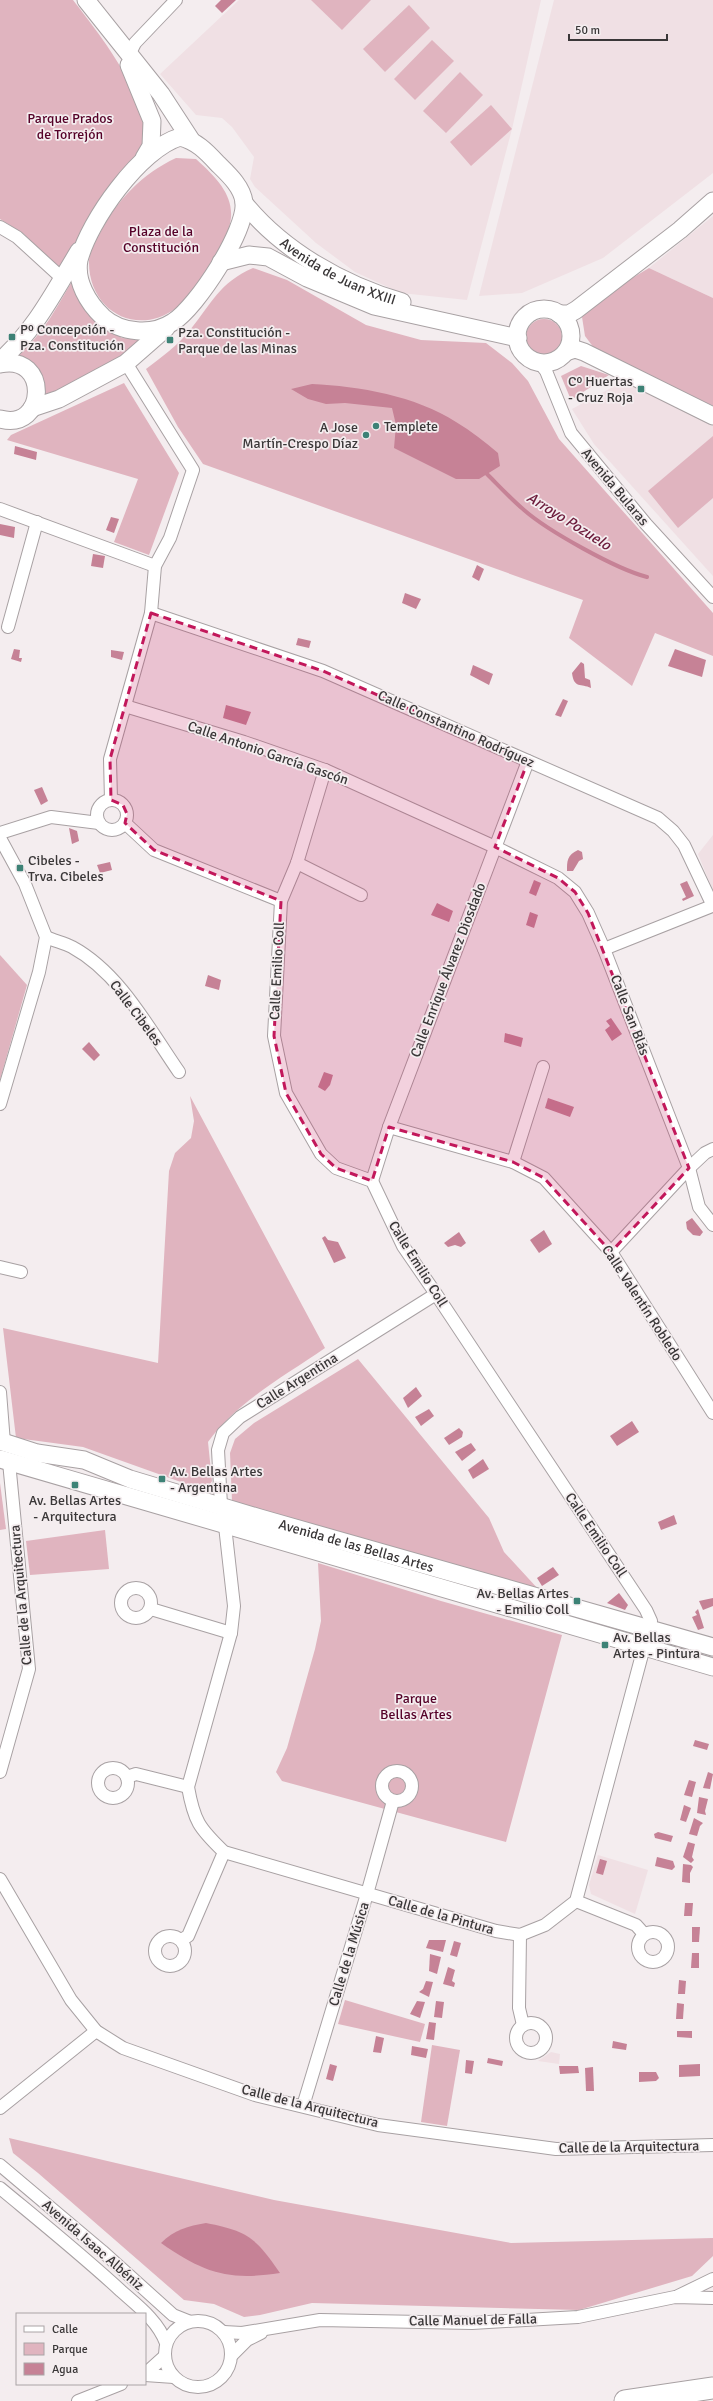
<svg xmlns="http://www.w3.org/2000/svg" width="713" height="2401" font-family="Signika,sans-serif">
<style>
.built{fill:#f0e0e4}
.green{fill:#e0b4bf}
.water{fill:#c68296}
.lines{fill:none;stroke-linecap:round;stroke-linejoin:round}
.stream{stroke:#c68296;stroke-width:4}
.street-casing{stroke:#a8a1a3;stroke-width:14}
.secondary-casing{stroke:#a8a1a3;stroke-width:19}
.highway-casing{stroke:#a8a1a3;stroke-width:23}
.street{stroke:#fff;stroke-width:12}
.secondary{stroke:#fff;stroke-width:17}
.highway{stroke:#fff;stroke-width:21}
.marked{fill:#c2185b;fill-opacity:0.2;stroke:#c2185b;stroke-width:3;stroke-dasharray:8 5;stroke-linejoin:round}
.poi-dot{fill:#3d8276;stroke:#f4edef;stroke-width:1.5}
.labels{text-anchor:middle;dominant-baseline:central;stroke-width:3.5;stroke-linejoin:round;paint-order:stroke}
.park-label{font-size:14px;fill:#550128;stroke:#f4edef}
.street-label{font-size:14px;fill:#3a3738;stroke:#f4edef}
.poi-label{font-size:14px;fill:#3a3738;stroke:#f4edef;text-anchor:start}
.water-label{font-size:15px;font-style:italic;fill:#6c1b3b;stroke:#f4edef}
</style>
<rect width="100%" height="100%" fill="#f4edef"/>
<g class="built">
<path d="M239,0H541L512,129L467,300L401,293L355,272L316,243L255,187L250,179L254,157L232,127L222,118L196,115L160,74Z"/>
<path d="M554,0H713V173L603,258L522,293L479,296Z"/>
<path d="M713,216V298L649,268Z"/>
<path d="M624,381L713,426V576L594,444L572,409Z"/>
<path d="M713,835V891L698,854Z"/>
<path d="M598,1855L648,1870L635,1914L591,1894L589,1885Z"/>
<path d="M551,2052L560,2054L559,2064L538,2061Z"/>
</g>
<g class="green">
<path d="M0,0H73C100,35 149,96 145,143L60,272L24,234L0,219Z"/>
<path d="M311,0H371L342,30Z"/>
<path d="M409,5L430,28L385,72L363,49Z"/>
<path d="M432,40L454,61L415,100L394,79Z"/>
<path d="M460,72L483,95L446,133L423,111Z"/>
<path d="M491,105L512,129L471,166L450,142Z"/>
<path d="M176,158L196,159C226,186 244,208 220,247C208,267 195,294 176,308C136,338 88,310 89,261C89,251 95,242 100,233C117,200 142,174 176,158Z"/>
<path d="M253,268L287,280L366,325L421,340L486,343L512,363L528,381L559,439L713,613V656L655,633L632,686L569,638L583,600L203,464L178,427L146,369C162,357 177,346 190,330C212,303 219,283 253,268Z"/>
<path d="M649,268L713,298V406L597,352L585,336L582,317L594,301Z"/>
<path d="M74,278L98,324L122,338L145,340L107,369L44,397L15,356C42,339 58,304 74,278Z"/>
<circle cx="544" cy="337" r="18"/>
<path d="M581,366L609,375L571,400L561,376Z"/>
<path d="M124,383L179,473L149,555L114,542L138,479L7,440L11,435Z"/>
<path d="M713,436V498L678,528L648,491Z"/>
<path d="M0,955L27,985L0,1080Z"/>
<path d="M190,1096L325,1348C285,1376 236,1402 208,1442L212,1481L206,1491L83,1447L16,1438L3,1328L158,1363L169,1171L175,1153L191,1138L194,1121Z"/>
<path d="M358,1359L489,1518L504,1552L539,1590L232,1501L230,1453L235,1439L254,1423Z"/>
<path d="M0,1483L6,1529L0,1530Z"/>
<path d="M105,1530L109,1569L30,1575L26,1541Z"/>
<path d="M318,1563L441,1601L562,1635L506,1842L282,1781L276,1772L287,1748L315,1649L321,1621Z"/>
<path d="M345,2000L425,2024L420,2042L338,2024Z"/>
<path d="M432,2045L460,2050L447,2126L421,2122Z"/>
<path d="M9,2138L274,2200L511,2243L713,2238V2256L692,2276L579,2310L312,2303L260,2315L244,2317L214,2304L184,2300L38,2173L13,2153Z"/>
</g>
<g class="water">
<path d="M221,0H236L222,13L215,6Z"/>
<path d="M312,384C359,386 416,396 456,422C471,431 485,442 498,453L500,466L479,479H456L394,448L396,425L392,408L345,403L326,404L308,399L291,389Z"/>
<path d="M15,446L37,452L36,460L14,454Z"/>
<path d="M111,517L119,519L114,533L106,530Z"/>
<path d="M0,524L15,527L14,538L0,535Z"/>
<path d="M93,554L105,556L103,568L91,566Z"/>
<path d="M477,565L484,569L479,581L472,577Z"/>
<path d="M405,593L421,599L416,609L402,603Z"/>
<path d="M298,638L311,641L309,648L296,645Z"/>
<path d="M14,649L20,650L19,658H22L21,662L11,659Z"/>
<path d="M675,649L706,660L702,677L668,666Z"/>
<path d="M111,650L124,652L122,660L111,657Z"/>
<path d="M581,662L584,664L585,678L590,680L591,688C581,683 574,689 572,673Z"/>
<path d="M473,665L493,674L489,685L470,675Z"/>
<path d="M563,699L568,701L561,717L555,715Z"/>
<path d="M226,705L251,712L246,725L223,718Z"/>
<path d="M42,787L48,801L41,805L34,790Z"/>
<path d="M69,828L77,831L79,841L72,844Z"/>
<path d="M578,850L582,852L583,859L579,861L573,871H567C567,861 567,855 578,850Z"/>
<path d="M110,862L112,870L100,873L97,865Z"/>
<path d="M534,880L541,883L536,896L529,893Z"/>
<path d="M687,881L694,896L683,901L682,899L686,897L680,884Z"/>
<path d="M437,903L453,911L449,922L431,915Z"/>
<path d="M530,912L538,915L534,928L526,925Z"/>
<path d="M208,975L221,980L219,990L205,986Z"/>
<path d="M611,1018L622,1034L612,1041L605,1030L610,1026L606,1021Z"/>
<path d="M505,1033L523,1038L521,1047L504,1042Z"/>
<path d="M89,1042L100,1055L94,1061L82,1049Z"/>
<path d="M324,1072L333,1075L330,1085L325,1091L318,1087Z"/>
<path d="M548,1098L574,1107L570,1117L545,1108Z"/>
<path d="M692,1218L703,1232L700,1236L693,1235L687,1229L686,1222Z"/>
<path d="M544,1230L552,1244L539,1253L530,1240Z"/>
<path d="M459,1232L466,1243L461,1247L455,1245L448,1247L444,1243Z"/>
<path d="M325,1236L328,1240L338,1242L346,1258L334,1263L322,1238Z"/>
<path d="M416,1387L422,1396L408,1408L403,1398Z"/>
<path d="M429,1409L434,1416L421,1426L415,1417Z"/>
<path d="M632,1421L639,1432L617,1446L610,1436Z"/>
<path d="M459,1428L463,1432L462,1437L449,1445L444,1438Z"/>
<path d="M471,1443L476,1450L462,1461L455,1452Z"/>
<path d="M483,1459L489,1469L473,1479L468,1470Z"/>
<path d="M674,1515L677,1524L661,1530L658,1522Z"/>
<path d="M553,1567L559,1575L542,1586L537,1578Z"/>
<path d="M619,1593L628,1605L625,1610L607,1603Z"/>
<path d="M713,1598V1606L703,1610L699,1601Z"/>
<path d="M698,1609L704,1628L698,1630L692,1617L697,1615L695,1612Z"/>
<path d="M695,1740L709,1744L707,1750L693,1746Z"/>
<path d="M708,1772L713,1774L710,1789L703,1788Z"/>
<path d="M689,1780L696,1782L692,1797L684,1795Z"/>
<path d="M699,1797L708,1799L705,1811L706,1815L697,1813Z"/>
<path d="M684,1805L691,1808L686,1822L680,1820Z"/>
<path d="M694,1818L703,1823L700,1826L697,1836L689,1834Z"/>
<path d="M658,1832L673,1836L671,1842L655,1838L654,1834Z"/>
<path d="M688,1842L695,1844L692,1857L694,1860L691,1863L683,1857Z"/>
<path d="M657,1857L673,1861L675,1867L672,1870L655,1866Z"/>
<path d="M600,1859L607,1861L603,1875L596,1873Z"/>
<path d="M683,1864L691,1865L693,1867L690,1873V1883L682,1882Z"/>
<path d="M685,1903H693L692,1916H684Z"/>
<path d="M692,1927H700L699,1942H692Z"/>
<path d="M429,1940H446L443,1952L426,1948Z"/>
<path d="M454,1941L461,1943L457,1957L450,1955Z"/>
<path d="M692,1953H699V1968H691Z"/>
<path d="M430,1954L441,1957L437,1974L429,1971Z"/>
<path d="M448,1967L455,1970L452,1981L455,1983L454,1987L443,1984Z"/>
<path d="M679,1980L686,1981L685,1994H678Z"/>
<path d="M426,1981L433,1982L429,1997L419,1992L423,1989Z"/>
<path d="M417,2001L425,2002L420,2018L410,2014Z"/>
<path d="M436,2001L444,2002L442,2018L434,2017Z"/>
<path d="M677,2003L684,2004L683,2019H676Z"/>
<path d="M429,2022L436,2023L434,2040L426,2039Z"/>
<path d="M677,2031H692V2038L677,2037Z"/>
<path d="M376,2036L384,2038L381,2053L373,2052Z"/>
<path d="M613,2041L627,2044L626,2050L612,2048Z"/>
<path d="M412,2046L428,2049L426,2058L411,2055Z"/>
<path d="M488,2058L503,2061L502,2066L487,2063Z"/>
<path d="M466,2060L474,2061L472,2074L465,2073Z"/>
<path d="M330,2064L337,2066L333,2081L326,2079Z"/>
<path d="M700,2064V2076L679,2077V2065Z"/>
<path d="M559,2066H578L579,2073L560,2074Z"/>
<path d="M593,2067L594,2091H586L585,2068Z"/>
<path d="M639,2072H656L659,2078L656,2081L639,2082Z"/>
<path d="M206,2223C248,2231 256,2238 280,2273C228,2281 204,2273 161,2243C174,2230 188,2226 206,2223Z"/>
</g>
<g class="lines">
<path class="stream" d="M487,474C499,486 511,499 524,510C548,531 616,569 647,577"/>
<g class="street-casing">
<g id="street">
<path d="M129,55L135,43L176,0"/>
<path d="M0,227L17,237L63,279"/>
<path d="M539,362L546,371L571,433L646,524L713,597"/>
<path d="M0,509L155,566"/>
<path d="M151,613L323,671L658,818L673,831L684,845L713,906"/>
<path d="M8,627L37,522"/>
<path d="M125,706L244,742L325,770L495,847L558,878L575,892L588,913L604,949L689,1168L699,1207L713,1225"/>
<path d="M325,770L297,863L281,901L274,1036L286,1093L321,1154L336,1168L372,1181L403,1246L436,1294L646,1610L651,1621L576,1901L545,1925L520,1935L496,1931L224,1852C199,1828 194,1821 188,1787L231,1633L234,1606L225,1526L221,1505L218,1450L223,1433L240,1417L436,1294"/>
<path d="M111,800L110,759L151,613L155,566L170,538L193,470L126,363"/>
<circle cx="112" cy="815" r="15"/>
<path d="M125,823L154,850L281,901"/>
<path d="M0,833L51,817L99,823"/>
<path d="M0,838L25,884L46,937L39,972L0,1104"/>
<path d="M297,863L361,895"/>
<path d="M46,937C55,941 64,943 72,947C120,973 149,1029 179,1072"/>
<path d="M604,949L712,906"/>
<path d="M389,1127L513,1162L544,1178L611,1252L713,1413"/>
<path d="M513,1162L543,1067"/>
<path d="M372,1181L389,1127L528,761"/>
<path d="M611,1252L689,1168L705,1153L713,1149"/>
<path d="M0,1267L21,1272"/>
<path d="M0,1392L4,1443"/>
<circle cx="136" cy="1603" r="15"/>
<path d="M151,1609L231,1633"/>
<circle cx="113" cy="1783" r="15"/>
<circle cx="397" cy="1786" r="15"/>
<path d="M0,1772L29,1669L9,1462"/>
<path d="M127,1777L136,1774L188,1787"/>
<path d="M0,1879L71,2000L96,2031L123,2048L255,2095L378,2125L556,2149L713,2145"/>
<path d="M576,1901L636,1925L644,1934"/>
<circle cx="653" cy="1947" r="15"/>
<path d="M520,1935L519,2008L523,2025"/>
<circle cx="170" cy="1951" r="15"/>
<path d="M181,1940L188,1936L224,1852"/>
<circle cx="531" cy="2038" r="15"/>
<path d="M303,2106L367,1894L393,1801"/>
<path d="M0,2108L96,2031"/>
<path d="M0,2165L102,2251L173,2315L188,2321"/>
<path d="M0,2188C41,2222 82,2255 121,2291C138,2306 158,2321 166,2343"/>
<path d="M678,2296L713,2279"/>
<circle cx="198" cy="2354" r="33"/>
<path d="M224,2332L242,2333L320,2320L472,2323L578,2317L675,2297L713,2298"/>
<path d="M232,2355L247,2340L261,2333"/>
<path d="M145,2374L165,2356"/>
<path d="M145,2375L174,2377"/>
<path d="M78,2401L121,2384"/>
</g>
</g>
<g class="secondary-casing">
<g id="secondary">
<path d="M86,0L161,94L191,140"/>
<path d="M129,65L152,121L151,146L144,158"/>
<path d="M180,137C196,141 206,151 217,163C227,173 242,186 244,202C247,230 197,307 173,322C152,336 121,333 103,317C88,303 75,281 79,260C89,221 140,149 180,137Z"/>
<path id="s1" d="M244,203C283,251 343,285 402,302"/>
<path d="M221,262L249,255L268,257L307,278L374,306L518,338"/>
<circle cx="544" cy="336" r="27"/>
<path d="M559,314H569L576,310L680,230L713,201"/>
<path d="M566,352L575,349L584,352L713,416"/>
<path d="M0,361C36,329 54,292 79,251"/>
<path d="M0,364C50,353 47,432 0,419"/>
<path d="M32,408L59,399L126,363L166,328"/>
<path id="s2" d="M0,1441L37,1453L84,1460L130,1479L260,1518L713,1647"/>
<path d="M0,1459L713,1667"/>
</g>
</g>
<g class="highway-casing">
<path id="highway" d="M625,2401L713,2388"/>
</g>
<use href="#street" class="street"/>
<use href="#secondary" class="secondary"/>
<use href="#highway" class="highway"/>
</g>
<path class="marked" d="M151,613L323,671L528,761L495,847L558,878L575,892L588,913L689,1168L611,1252L544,1178L513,1162L389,1127L372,1181L336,1168L321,1154L286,1093L274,1036L281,901L154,850L125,823L127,814L123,805L111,800L110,759Z"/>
<g class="poi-dot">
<rect x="8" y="333" width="8" height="8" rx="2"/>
<rect x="166" y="336" width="8" height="8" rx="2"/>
<rect x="637" y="385" width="8" height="8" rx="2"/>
<circle cx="376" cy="426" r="4"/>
<circle cx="366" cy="435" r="4"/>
<rect x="16" y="864" width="8" height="8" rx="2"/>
<rect x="158" y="1475" width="8" height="8" rx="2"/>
<rect x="71" y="1481" width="8" height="8" rx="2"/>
<rect x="573" y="1597" width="8" height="8" rx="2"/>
<rect x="601" y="1641" width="8" height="8" rx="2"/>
</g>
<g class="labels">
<g class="park-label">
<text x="70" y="118">Parque Prados<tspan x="70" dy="16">de Torrejón</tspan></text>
<text x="161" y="231">Plaza de la<tspan x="161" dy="16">Constitución</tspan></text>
<text x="416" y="1698">Parque<tspan x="416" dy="16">Bellas Artes</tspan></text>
</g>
<g class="street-label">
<text stroke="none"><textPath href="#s1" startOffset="118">Avenida de Juan XXIII</textPath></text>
<text transform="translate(615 487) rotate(50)">Avenida Bularas</text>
<text transform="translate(456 729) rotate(24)">Calle Constantino Rodríguez</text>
<text transform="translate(268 753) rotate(19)">Calle Antonio García Gascón</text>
<text transform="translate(448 970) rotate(-69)">Calle Enrique Álvarez Diosdado</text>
<text transform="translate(277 971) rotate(-87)">Calle Emilio Coll</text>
<text transform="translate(136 1013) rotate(53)">Calle Cibeles</text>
<text transform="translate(630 1015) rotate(69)">Calle San Blás</text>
<text transform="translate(418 1264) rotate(58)">Calle Emilio Coll</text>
<text transform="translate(642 1303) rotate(57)">Calle Valentín Robledo</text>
<text transform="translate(297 1381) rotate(-32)">Calle Argentina</text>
<text transform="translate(596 1535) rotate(56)">Calle Emilio Coll</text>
<text stroke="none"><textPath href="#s2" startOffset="372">Avenida de las Bellas Artes</textPath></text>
<text transform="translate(21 1595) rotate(-95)">Calle de la Arquitectura</text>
<text transform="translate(441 1915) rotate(16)">Calle de la Pintura</text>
<text transform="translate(349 1954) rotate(-73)">Calle de la Música</text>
<text transform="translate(310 2106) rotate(14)">Calle de la Arquitectura</text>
<text transform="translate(629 2147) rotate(-1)">Calle de la Arquitectura</text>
<text transform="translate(93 2245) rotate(41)">Avenida Isaac Albéniz</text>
<text transform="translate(473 2320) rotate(-1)">Calle Manuel de Falla</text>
</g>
<g class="poi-label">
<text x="20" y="329">Pº Concepción -<tspan x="20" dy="16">Pza. Constitución</tspan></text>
<text x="178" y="332">Pza. Constitución -<tspan x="178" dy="16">Parque de las Minas</tspan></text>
<text x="633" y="381" text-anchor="end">Cº Huertas<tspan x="633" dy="16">- Cruz Roja</tspan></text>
<text x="384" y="426">Templete</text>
<text x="358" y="427" text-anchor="end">A Jose<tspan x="358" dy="16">Martín-Crespo Díaz</tspan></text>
<text x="28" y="860">Cibeles -<tspan x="28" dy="16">Trva. Cibeles</tspan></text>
<text x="170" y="1471">Av. Bellas Artes<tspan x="170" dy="16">- Argentina</tspan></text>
<text x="75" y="1500" text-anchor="middle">Av. Bellas Artes<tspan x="75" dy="16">- Arquitectura</tspan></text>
<text x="569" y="1593" text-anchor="end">Av. Bellas Artes<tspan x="569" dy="16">- Emilio Coll</tspan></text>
<text x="613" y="1637">Av. Bellas<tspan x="613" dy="16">Artes - Pintura</tspan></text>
</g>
<g class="water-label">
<text transform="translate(569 521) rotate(32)">Arroyo Pozuelo</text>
</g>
</g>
<rect x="16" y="2313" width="130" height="72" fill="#f4edef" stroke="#aaa4a6"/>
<rect x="24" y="2326" width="20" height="6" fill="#ffffff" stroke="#aaa4a6"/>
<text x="52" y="2333" font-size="12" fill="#3a3738">Calle</text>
<rect x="24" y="2343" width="20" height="12" fill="#e0b4bf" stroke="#aaa4a6"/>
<text x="52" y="2353" font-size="12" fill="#3a3738">Parque</text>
<rect x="24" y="2363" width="20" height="12" fill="#c68296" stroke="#aaa4a6"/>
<text x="52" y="2373" font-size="12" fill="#3a3738">Agua</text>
<path d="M569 34v6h98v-6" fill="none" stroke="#3a3738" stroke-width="2"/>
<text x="575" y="34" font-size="12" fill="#3a3738" stroke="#f4edef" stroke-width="3" paint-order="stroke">50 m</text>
</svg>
